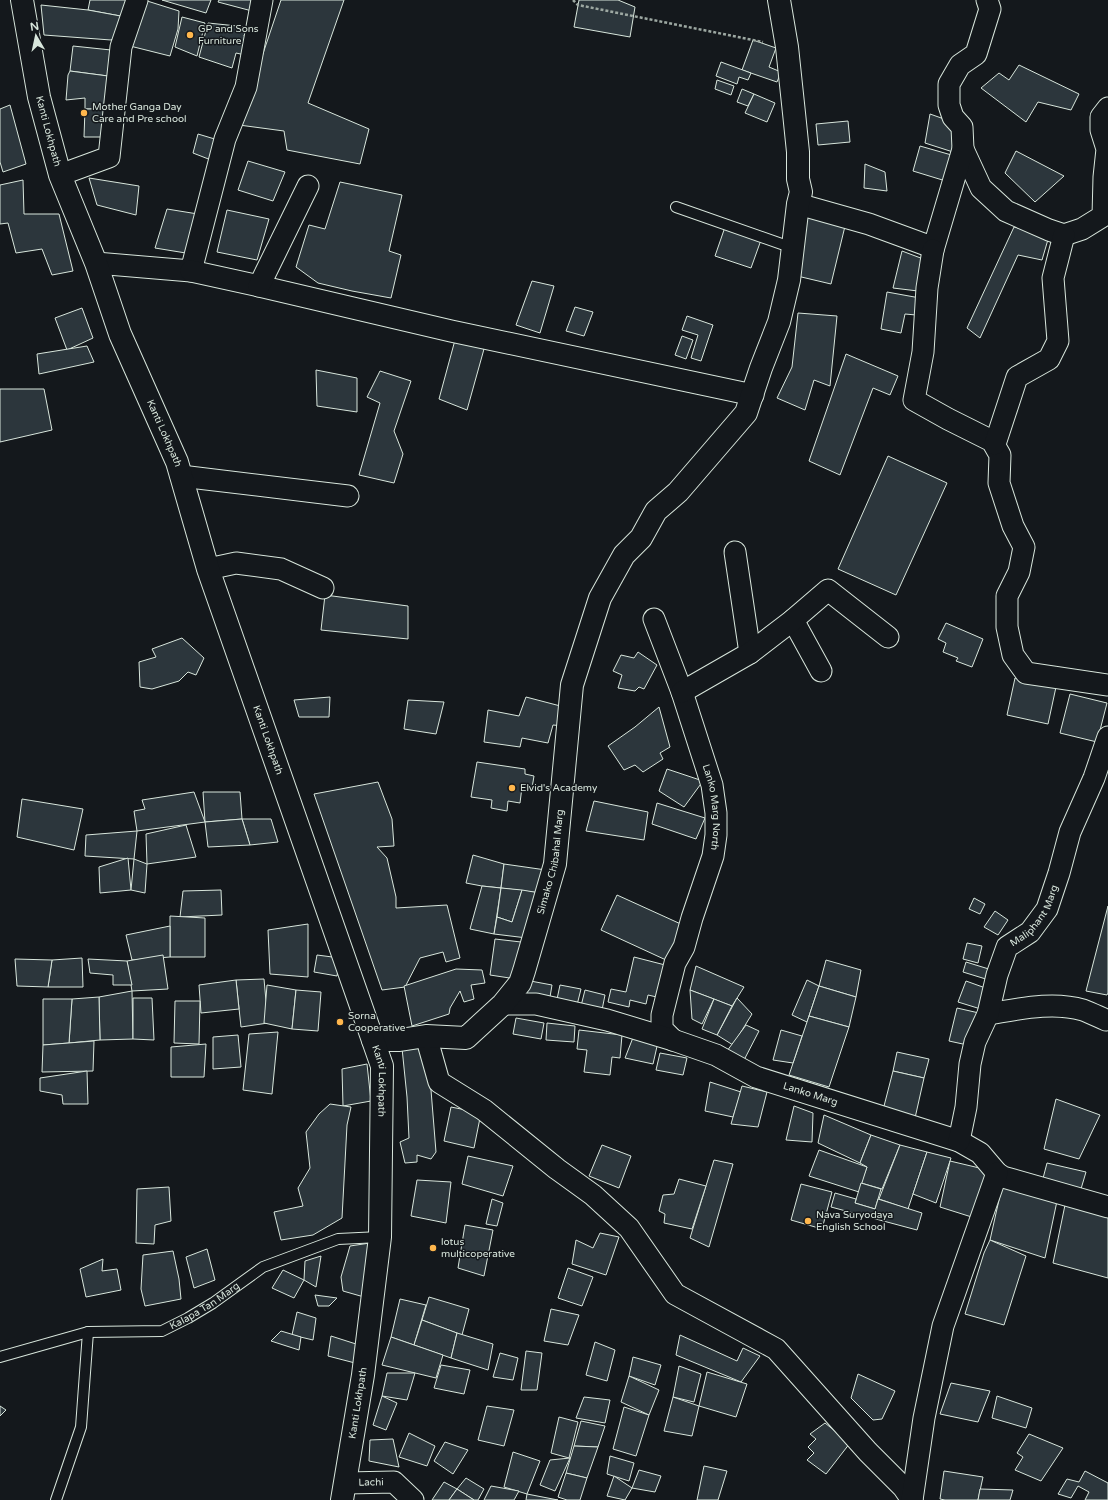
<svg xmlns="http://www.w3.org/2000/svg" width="1108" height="1500" font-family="'Varela Round',sans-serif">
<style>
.building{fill:#2c363c;stroke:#d8e6dc}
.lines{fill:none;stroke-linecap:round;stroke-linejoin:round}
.lane-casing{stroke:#d8e6dc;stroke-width:12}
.street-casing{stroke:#d8e6dc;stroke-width:23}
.secondary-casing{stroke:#d8e6dc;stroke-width:24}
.primary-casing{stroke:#d8e6dc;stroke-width:24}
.path{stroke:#9da8a2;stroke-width:2.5;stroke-dasharray:3 2;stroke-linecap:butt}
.lane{stroke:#14181c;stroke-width:10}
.street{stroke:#14181c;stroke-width:21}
.secondary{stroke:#14181c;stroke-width:22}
.primary{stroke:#14181c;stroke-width:22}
.poi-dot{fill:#ffb74d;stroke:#14181c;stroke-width:1.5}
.labels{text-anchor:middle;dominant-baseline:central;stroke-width:3;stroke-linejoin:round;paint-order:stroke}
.poi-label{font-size:10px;fill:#d8e6dc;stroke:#14181c;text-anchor:start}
.street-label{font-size:10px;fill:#d8e6dc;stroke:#14181c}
</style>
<rect width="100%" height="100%" fill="#14181c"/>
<g class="building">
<path d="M90,0H129L126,17L88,10Z"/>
<path d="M144,0L179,11L178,29L170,56L122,44Z"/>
<path d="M162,0H211L206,13Z"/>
<path d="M219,0H259L252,11L218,2Z"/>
<path d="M281,0H344L308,103L369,129L360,164L287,150L284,131L239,125Z"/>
<path d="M579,0H618L635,7L630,37L574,27Z"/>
<path d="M41,5L88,10L126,17L124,29L111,40L44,35Z"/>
<path d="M182,17L205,23L197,56L175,47Z"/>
<path d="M208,23L247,27L244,36L249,41L245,55L236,53L232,68L199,57Z"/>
<path d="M753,40L776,48L769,67L781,72L777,82L742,70Z"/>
<path d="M73,46L111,50L108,76L70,71Z"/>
<path d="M721,62L751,73L748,80L739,77L737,84L716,76Z"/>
<path d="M1019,65L1079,94L1071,110L1038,102L1026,122L981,88L999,73L1009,80Z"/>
<path d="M70,71L108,76L104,109H85V98L66,100L68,75Z"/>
<path d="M717,80L734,86L731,95L715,89Z"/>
<path d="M742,89L754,94L748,106L737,102Z"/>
<path d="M754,94L775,103L767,122L745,113Z"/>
<path d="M10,105L26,164L3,172L0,162V109Z"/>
<path d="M85,109H104V137H84Z"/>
<path d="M930,114L961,125L953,152L925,143Z"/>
<path d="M848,121L850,142L818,145L816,124Z"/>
<path d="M198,134L218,140L211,160L193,153Z"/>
<path d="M920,146L955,156L949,182L913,171Z"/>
<path d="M1016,151L1064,176L1035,202L1005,173Z"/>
<path d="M248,161L285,172L273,201L238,190Z"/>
<path d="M865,164L885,172L887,191L864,188Z"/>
<path d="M89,178L139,186L136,215L97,205Z"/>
<path d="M23,180L24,214H59L73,271L52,275L42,249L16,253L8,223L0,224V185Z"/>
<path d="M340,182L402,195L389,251L401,255L391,298L352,291L318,283L296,267L309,225L325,229Z"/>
<path d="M167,209L204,215L192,254L155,248Z"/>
<path d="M227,210L269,219L257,260L217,252Z"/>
<path d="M808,213L846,222L831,284L793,275Z"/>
<path d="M725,227L761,240L751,268L715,256Z"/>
<path d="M1014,227L1049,236L1042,260L1018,255L980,338L967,328Z"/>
<path d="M902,251L926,260L918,291L893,288Z"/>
<path d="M532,281L554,286L540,333L516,325Z"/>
<path d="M887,292L920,298L916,315L905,314L901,333L881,329Z"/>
<path d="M575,307L593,312L584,336L566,331Z"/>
<path d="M82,308L93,338L67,350L55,318Z"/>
<path d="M798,313L837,316L830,386L814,380L805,410L777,398L792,367Z"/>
<path d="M687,316L713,325L701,361L691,358L698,335L682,330Z"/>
<path d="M682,336L693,340L686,359L675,355Z"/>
<path d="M455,340L484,349L467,410L439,399Z"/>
<path d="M87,346L94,362L39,374L37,354Z"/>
<path d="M846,354L898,376L890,395L873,388L840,475L809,461Z"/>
<path d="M316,370L357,378V412L317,406Z"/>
<path d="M380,371L411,381L394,431L403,454L394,483L359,475L380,403L367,397Z"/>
<path d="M0,389H44L52,430L0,442Z"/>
<path d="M888,456L947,483L896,595L838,569Z"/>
<path d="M325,595L408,606V639L321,630Z"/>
<path d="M946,623L983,639L972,667L956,661L958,658L943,652L946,643L938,639Z"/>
<path d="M182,638L204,658L196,675L188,672L179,681L152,689L140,687L139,662L156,657L152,649Z"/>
<path d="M638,652L657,665L644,689L639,687L635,691L618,688L622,675L613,671L621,655L634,658Z"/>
<path d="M1015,678L1056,687L1048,724L1007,715Z"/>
<path d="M1070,694L1107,703L1097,742L1060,733Z"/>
<path d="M330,697L329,717H299L294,700Z"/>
<path d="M526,697L568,708L564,726L553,725L548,743L522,738L520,747L484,742L488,710L519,716Z"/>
<path d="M408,700L444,702L436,734L404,729Z"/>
<path d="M659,707L670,747L660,753L663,759L643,772L635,765L624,770L608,746L635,727Z"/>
<path d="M477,762L525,769V774L534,776L532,788L522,787L520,803L508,801L507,811L491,808L492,800L471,797Z"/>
<path d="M667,769L703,781L684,807L659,791Z"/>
<path d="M378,782L392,819L394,846L377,847L387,858L396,897V908L447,905L460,958L446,962L443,952L420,958L405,987L382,990L314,794Z"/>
<path d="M194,792L205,822L137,831L134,811L145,809L142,800Z"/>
<path d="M203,792H240L242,819L205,822Z"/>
<path d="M22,799L83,809L74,850L17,837Z"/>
<path d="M594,801L648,812L644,840L586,831Z"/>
<path d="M657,803L705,818L696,839L652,824Z"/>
<path d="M242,819H271L278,842L250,845Z"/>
<path d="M242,819L250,845L208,847L205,822Z"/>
<path d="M186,825L196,857L147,864L146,834Z"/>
<path d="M137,831L134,859L85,856L86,835Z"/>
<path d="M473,855L504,864L501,888L482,886L466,883Z"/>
<path d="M128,858L131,890L100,893L99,867Z"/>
<path d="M134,859L147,864L145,893L131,890Z"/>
<path d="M504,864L546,870L540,893L501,888Z"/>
<path d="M482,886L501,888L494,934L470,929Z"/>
<path d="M501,888L522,890L512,922L497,917Z"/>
<path d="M221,890L222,915L180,917L183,891Z"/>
<path d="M522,890L540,893L527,938L494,934L497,917L512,922Z"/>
<path d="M617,895L683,925L666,960L601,930Z"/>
<path d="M974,898L985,904L980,914L969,909Z"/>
<path d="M1108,906V993L1107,995L1086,991Z"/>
<path d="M995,911L1008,920L998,935L984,927Z"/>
<path d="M170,916L205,918V957H170Z"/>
<path d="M308,924V977L270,974L268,930Z"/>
<path d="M170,926V957L132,960L126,935Z"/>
<path d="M495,939L521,942L516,979L490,975Z"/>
<path d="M967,943L982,946L978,963L963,959Z"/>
<path d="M163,955L168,989L132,991L127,961Z"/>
<path d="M317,955L340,958L337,976L314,972Z"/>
<path d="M634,957L669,966L661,998L648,995L646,1004L630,1000L629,1007L608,1002L611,989L626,992Z"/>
<path d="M82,958L83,987H48L52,960Z"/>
<path d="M15,959L52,960L48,987L17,986Z"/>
<path d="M88,959L127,961L132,985H113V975L90,973Z"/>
<path d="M826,960L861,970L856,997L819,986Z"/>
<path d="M966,962L992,970L989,980L963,972Z"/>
<path d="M696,966L744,987L732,1006L690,990Z"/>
<path d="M456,969L482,970L485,983L471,985L474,999L464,1002L460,991L450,1008L449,1014L412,1026L404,986Z"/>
<path d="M264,979L268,1023L241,1027L236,980Z"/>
<path d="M236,980L239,1009L201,1013L199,985Z"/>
<path d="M525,980L552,985L549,1003L521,998Z"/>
<path d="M807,980L819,986L807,1022L792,1015Z"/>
<path d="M966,981L991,990L984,1010L958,1002Z"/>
<path d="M267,985L296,990L292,1029L264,1023Z"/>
<path d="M560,985L581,989L576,1009L556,1004Z"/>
<path d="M819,986L856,997L849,1027L809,1016Z"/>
<path d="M296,990L321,992L318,1031L292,1029Z"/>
<path d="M585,990L605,995L601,1015L580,1010Z"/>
<path d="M690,990L714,999L702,1024L692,1019Z"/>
<path d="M132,991L133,1039L100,1040L99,997Z"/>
<path d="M99,997L100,1040L69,1043L72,999Z"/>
<path d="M133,998H152L154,1040L133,1039Z"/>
<path d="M737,998L752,1014L733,1045L717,1035Z"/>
<path d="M43,999H72L69,1043L43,1045Z"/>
<path d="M714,999L732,1006L717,1035L702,1029Z"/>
<path d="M175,1001H200L199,1044L174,1043Z"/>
<path d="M957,1008L979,1013L972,1046L949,1041Z"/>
<path d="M809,1016L849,1027L829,1087L789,1075Z"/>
<path d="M516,1018L544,1023L541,1039L513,1034Z"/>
<path d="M547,1023L575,1026L574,1042L546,1040Z"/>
<path d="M746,1025L759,1031L743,1062L727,1051Z"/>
<path d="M579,1030L622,1035L620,1058L612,1057L610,1075L584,1072L587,1050L577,1049Z"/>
<path d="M781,1030L802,1036L793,1063L773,1060Z"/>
<path d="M278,1032L272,1094L243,1090L249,1034Z"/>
<path d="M238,1035L241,1067L213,1069V1037Z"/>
<path d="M634,1035L658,1042L653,1064L625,1058Z"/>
<path d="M94,1041L93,1071L42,1072L43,1045Z"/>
<path d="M206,1044L204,1077H171V1047Z"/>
<path d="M422,1047L431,1090L436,1152L431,1159L417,1155V1162L405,1163L400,1142L409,1138L407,1097L402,1048Z"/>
<path d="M897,1052L929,1059L924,1078L893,1071Z"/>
<path d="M660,1053L687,1058L683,1075L656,1070Z"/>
<path d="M367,1064L371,1101L343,1106L342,1069Z"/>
<path d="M87,1071L88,1104H63L62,1095L40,1091V1078Z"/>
<path d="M893,1071L924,1078L915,1118L883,1110Z"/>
<path d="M710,1082L741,1092L733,1117L705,1111Z"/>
<path d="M742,1086L767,1092L758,1127L731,1124Z"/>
<path d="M1056,1099L1100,1115L1079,1159L1044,1149Z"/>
<path d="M330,1104L351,1107L347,1125L342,1218L313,1235L281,1240L274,1212L303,1206L298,1188L310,1168L306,1132L319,1114Z"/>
<path d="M794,1106L813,1113L812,1142L786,1140Z"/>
<path d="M451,1107L481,1113L474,1148L444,1141Z"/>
<path d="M824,1115L871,1135L860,1163L818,1143Z"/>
<path d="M871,1135L900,1145L882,1189L861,1183L867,1167L860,1163Z"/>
<path d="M602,1145L631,1156L619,1188L589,1176Z"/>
<path d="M900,1145L927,1152L908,1209L879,1199Z"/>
<path d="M819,1150L867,1167L859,1192L809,1176Z"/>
<path d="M927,1152L951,1158L936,1203L913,1194Z"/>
<path d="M468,1156L513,1166L503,1196L462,1184Z"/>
<path d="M714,1160L733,1164L709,1247L690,1238Z"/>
<path d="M950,1161L992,1171L978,1219L940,1207Z"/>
<path d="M1047,1163L1086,1172L1078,1199L1041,1186Z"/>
<path d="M679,1179L706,1186L692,1229L664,1223L665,1214L659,1211L663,1195L674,1194Z"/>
<path d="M417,1180L451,1182L446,1223L411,1216Z"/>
<path d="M1003,1182L1057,1201L1045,1258L990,1240Z"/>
<path d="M861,1183L881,1189L875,1209L855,1203Z"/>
<path d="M801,1184L832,1192L822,1229L791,1220Z"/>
<path d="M169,1187L171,1221L155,1225L154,1244L136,1243L137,1189Z"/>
<path d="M835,1193L856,1199L855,1203L875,1209L878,1199L922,1213L917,1230L831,1207Z"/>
<path d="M492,1199L503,1203L497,1226L486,1224Z"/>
<path d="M1065,1205L1108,1215V1278L1053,1263Z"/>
<path d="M465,1225L493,1230L484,1276L458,1268Z"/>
<path d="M600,1233L619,1237L606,1275L572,1264L576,1240L593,1248Z"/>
<path d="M990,1240L1026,1256L1004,1325L965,1314L984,1253Z"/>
<path d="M370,1243L364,1297L343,1291L341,1277L350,1246Z"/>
<path d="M207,1249L215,1280L194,1288L186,1257Z"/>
<path d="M173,1251L179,1279L181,1299L145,1306L141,1289L143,1255Z"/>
<path d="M321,1256L316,1287L304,1280L305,1261Z"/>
<path d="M103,1259L102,1271L117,1269L121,1290L86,1297L80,1269Z"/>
<path d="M568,1268L593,1277L582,1306L558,1298Z"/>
<path d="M283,1270L304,1280L294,1298L272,1288Z"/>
<path d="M315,1295L337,1298L329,1306H318Z"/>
<path d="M429,1297L469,1309L462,1335L422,1320Z"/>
<path d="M400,1299L426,1305L414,1345L391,1337Z"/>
<path d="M551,1309L579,1315L568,1345L544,1341Z"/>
<path d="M297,1312L316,1318L313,1340L292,1335Z"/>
<path d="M422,1320L457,1333L451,1358L414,1345Z"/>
<path d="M281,1331L301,1337L299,1350L271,1341Z"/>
<path d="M457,1333L493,1344L488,1370L451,1358Z"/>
<path d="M680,1335L737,1361L743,1348L760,1356L741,1382L676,1355Z"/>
<path d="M331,1336L356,1344L355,1363L328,1356Z"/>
<path d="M391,1337L443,1355L436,1378L382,1365Z"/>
<path d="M595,1342L615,1350L607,1381L586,1375Z"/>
<path d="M526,1351L542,1353L537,1390H521Z"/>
<path d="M500,1353L518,1358L513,1380L493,1377Z"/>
<path d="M633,1357L661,1365L655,1385L629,1376Z"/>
<path d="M441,1365L470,1370L464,1394L434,1388Z"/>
<path d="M679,1366L701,1374L694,1402L673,1397Z"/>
<path d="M707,1372L747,1384L736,1417L699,1406Z"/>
<path d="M387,1373H415L407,1400L382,1396Z"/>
<path d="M858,1374L895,1391L882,1419L873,1420L851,1398Z"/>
<path d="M629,1376L659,1390L649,1415L621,1402Z"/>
<path d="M951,1383L990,1391L978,1422L940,1414Z"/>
<path d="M382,1396L397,1403L386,1430L373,1425Z"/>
<path d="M997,1396L1032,1408L1026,1428L992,1418Z"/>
<path d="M584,1397L610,1400L605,1423L576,1418Z"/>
<path d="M673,1397L699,1406L692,1436L664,1431Z"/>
<path d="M0,1406L6,1410L0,1416Z"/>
<path d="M487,1406L514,1410L504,1446L478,1440Z"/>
<path d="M624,1407L649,1415L636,1456L613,1449Z"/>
<path d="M559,1417L578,1422L569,1458L551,1453Z"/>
<path d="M581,1421L605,1426L598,1447L574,1446Z"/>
<path d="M825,1423L850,1443L826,1474L807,1460L814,1453L808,1447L816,1439L810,1434Z"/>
<path d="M409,1433L435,1446L427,1466L399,1457Z"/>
<path d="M1029,1434L1063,1448L1041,1481L1015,1470L1023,1457L1017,1453Z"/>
<path d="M393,1439L399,1467L369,1461L370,1440Z"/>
<path d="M445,1442L468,1450L453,1474L434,1461Z"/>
<path d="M574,1446L598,1447L587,1478L566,1473Z"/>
<path d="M513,1452L540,1461L527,1494L504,1487Z"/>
<path d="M610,1456L634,1463L629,1481L607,1474Z"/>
<path d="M570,1458L555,1491L540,1485L550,1460Z"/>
<path d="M704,1466L727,1471L718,1500H697Z"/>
<path d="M639,1470L661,1476L655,1492L632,1488Z"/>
<path d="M944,1471L983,1477L978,1500H945L940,1499Z"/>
<path d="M1085,1471L1108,1483V1500H1085L1089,1492L1078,1486L1071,1498L1058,1494L1067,1479L1079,1482Z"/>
<path d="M566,1473L587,1478L580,1500H567L558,1497Z"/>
<path d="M614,1476L632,1488L625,1500L607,1496Z"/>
<path d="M466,1478L484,1489L478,1500H474L457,1489Z"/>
<path d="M444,1482L457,1489L449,1500H432Z"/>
<path d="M491,1486L519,1491L514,1500H484Z"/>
<path d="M457,1489L474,1500H449Z"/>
<path d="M980,1489L1013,1490L1010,1500H978Z"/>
<path d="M527,1494L558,1500H526Z"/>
</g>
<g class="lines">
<g class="lane-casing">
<g id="lane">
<path d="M676,207L793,248"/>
<path id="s1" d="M0,1357L88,1332L162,1331L188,1318L213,1303L263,1267L338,1239L380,1237"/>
<path d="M56,1500L81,1427L88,1332"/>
</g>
</g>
<g class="street-casing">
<g id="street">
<path d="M963,149L981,188L1006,211L1049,230L1064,235L1082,229L1103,216L1104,177L1107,149L1101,130V117L1108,108"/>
<path d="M60,175L109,157L121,47L137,0"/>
<path d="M798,204L869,224L929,246L933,250L963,149L962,127L953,117L949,105V84L960,65L976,54L990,9L987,0"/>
<path d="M933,250L927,288L923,352L914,400L948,419L992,441L1000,455L999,483L1013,526L1024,547L1019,572L1007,596V627L1013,655L1026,673L1108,685"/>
<path d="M96,263L191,271L225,139L246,87L262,0"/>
<path d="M191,271L259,286L451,331L753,395"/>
<path d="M259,286L308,186"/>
<path d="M995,444L1017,377L1049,359L1058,341L1053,278L1064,235"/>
<path d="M181,476L348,496"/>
<path d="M735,552L750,653"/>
<path d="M208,569L236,563L281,569L323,588"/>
<path id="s2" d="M654,619L682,692L712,785L716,813V835L713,856L692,918L684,947L675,963L662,1015V1029L673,1040"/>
<path d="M793,620L821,671"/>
<path d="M682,692L750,653L793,620L828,590L888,637"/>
<path id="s3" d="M503,1004H536L607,1020L673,1040L716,1055L756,1077L959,1141L980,1153L997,1173L1003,1177L1108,1207"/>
<path d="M988,1014C1019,1009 1053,1001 1083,1010C1091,1013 1099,1017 1106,1020"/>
<path d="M426,1036L439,1082L484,1110L557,1169L593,1195L629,1228L675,1294L776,1349L868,1452L903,1487L912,1500"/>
<path id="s4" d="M959,1141L966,1107L970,1064L975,1042L988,1014L997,975L1007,947L1030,932L1047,909L1059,873L1070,832L1094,778L1108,737"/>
<path id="s5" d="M346,1483L394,1482L413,1500"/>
<path d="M912,1500L924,1418L943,1326L997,1173"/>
</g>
</g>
<g class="secondary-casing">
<g id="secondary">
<path id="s6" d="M373,1040H400L426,1036L466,1038L503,1004L520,983L524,971L555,864L572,685L600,598L624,555L641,538L656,511L678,492L746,413L761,368L779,322L789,280L798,204L801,192L798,179V152L794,113L787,47L779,0"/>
</g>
</g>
<g class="primary-casing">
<g id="primary">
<path id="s7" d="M22,0L39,97L60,175L96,263L120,334L177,462L208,569L382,1066L380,1237L363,1375L342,1500"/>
</g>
</g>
<path class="path" d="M573,0L578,5L763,42"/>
<use href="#lane" class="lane"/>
<use href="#street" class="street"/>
<use href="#secondary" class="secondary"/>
<use href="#primary" class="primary"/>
</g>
<g class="poi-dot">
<circle cx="190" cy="35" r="4"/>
<circle cx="84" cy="113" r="4"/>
<circle cx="512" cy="788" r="4"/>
<circle cx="340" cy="1022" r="4"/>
<circle cx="808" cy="1221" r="4"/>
<circle cx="433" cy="1248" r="4"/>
</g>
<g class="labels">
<g class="poi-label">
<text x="198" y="29">GP and Sons<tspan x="198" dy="12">Furniture</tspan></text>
<text x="92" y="107">Mother Ganga Day<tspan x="92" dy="12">Care and Pre school</tspan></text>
<text x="520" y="788">Elvid's Academy</text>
<text x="348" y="1016">Sorna<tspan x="348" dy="12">Cooperative</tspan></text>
<text x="816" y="1215">Nava Suryodaya<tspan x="816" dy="12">English School</tspan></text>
<text x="441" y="1242">lotus<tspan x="441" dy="12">multicoperative</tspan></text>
</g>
<g class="street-label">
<text stroke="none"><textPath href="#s7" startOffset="134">Kanti Lokhpath</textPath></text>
<text stroke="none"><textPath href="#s7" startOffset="458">Kanti Lokhpath</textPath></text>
<text stroke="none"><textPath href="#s7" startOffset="782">Kanti Lokhpath</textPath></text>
<text stroke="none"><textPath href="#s2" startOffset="198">Lanko Marg North</textPath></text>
<text stroke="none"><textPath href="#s6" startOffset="296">Simako Chibahal Marg</textPath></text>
<text stroke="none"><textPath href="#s4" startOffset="244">Maliphant Marg</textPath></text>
<text stroke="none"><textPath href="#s7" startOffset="1142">Kanti Lokhpath</textPath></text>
<text stroke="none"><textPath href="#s3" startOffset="323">Lanko Marg</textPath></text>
<text stroke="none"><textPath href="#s1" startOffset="215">Kalapa Tan Marg</textPath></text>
<text transform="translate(358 1403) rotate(-81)">Kanti Lokhpath</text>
<text stroke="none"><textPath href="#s5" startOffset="25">Lachi</textPath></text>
</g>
</g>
<g transform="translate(36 36) rotate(351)" stroke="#14181c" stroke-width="3" paint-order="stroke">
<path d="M0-3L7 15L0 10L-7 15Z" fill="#d8e6dc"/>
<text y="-6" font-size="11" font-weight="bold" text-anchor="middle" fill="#d8e6dc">N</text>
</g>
</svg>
